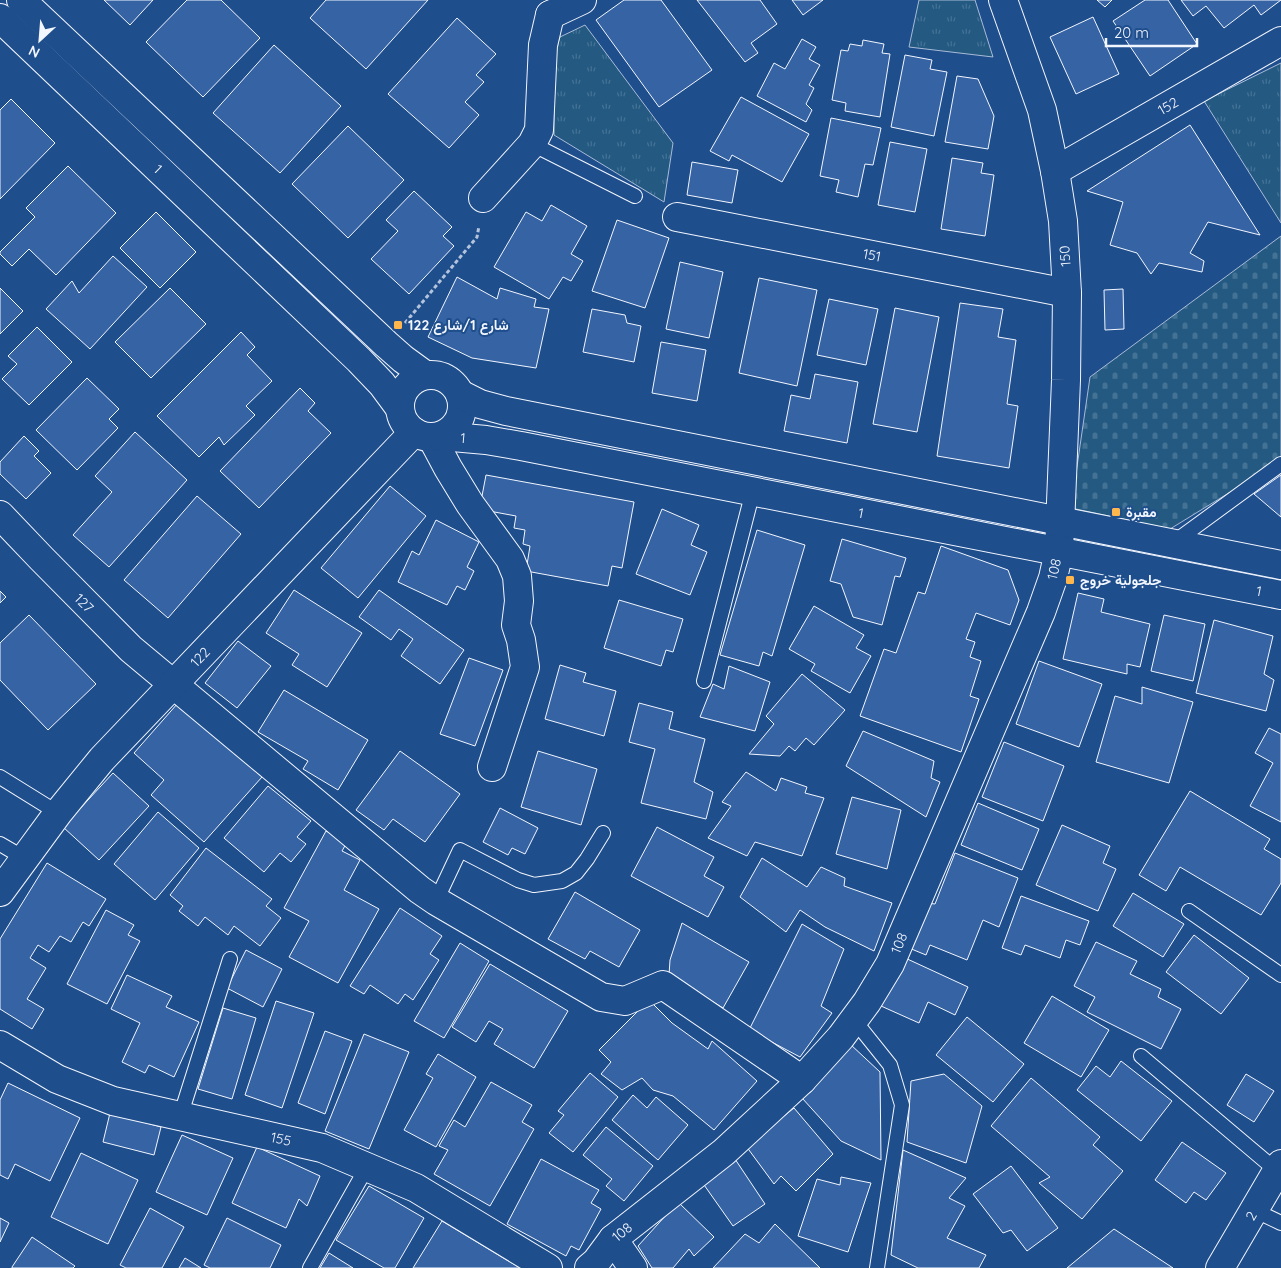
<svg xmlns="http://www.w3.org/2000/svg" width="1281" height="1268" font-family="Quicksand,Vazirmatn,sans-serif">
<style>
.grass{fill:url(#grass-tufts);stroke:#a8bbd7}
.cemetery{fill:url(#cemetery-stones);stroke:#a8bbd7}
.building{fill:#3563a3;stroke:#f2f6ff}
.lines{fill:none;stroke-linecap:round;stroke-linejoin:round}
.lane-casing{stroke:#f2f6ff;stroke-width:16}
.street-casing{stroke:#f2f6ff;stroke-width:30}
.secondary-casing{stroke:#f2f6ff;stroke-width:30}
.path{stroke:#b3c4dc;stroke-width:3;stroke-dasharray:4 2.5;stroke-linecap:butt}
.lane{stroke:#1f4e8c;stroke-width:14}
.street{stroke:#1f4e8c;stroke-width:28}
.secondary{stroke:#1f4e8c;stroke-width:28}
.poi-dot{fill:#ffb74d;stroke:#1f4e8c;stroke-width:2}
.labels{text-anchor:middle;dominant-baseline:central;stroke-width:4;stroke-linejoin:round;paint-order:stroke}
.street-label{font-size:14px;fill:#f2f6ff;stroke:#1f4e8c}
.poi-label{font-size:14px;font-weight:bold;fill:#f2f6ff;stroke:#1f4e8c;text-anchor:start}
</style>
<defs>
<pattern id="grass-tufts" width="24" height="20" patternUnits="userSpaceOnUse" patternTransform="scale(1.25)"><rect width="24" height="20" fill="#245a82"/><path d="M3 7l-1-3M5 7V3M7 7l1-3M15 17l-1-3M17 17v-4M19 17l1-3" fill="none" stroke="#447295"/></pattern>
<pattern id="cemetery-stones" width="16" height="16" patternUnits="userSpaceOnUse" patternTransform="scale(1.25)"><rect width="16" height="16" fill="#245a82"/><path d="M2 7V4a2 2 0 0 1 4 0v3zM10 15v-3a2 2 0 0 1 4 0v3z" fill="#447295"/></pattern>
</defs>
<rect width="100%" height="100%" fill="#1f4e8c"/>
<g class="grass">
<path d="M919,0H975L993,57L909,47Z"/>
<path d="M585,25L673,143L664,202L554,135V55L560,37Z"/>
<path d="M1281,63V223L1204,101Z"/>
</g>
<path class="cemetery" d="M1281,236V461L1170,529L1071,508L1090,377Z"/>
<g class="building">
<path d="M104,0H153L130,25Z"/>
<path d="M187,0H221L260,38L203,97L146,42Z"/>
<path d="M326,0H428L366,69L310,18Z"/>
<path d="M624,0H661L712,70L659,107L596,20Z"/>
<path d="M697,0H760L777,24L751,43L758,53L745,62Z"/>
<path d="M792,0H823L803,15Z"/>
<path d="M1097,0H1112L1105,7Z"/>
<path d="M1145,0H1168L1197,44L1150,76L1113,21Z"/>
<path d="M1181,0H1281L1261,15L1254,5L1224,28L1206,6L1193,16Z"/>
<path d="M1093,17L1119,74L1076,94L1050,37Z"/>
<path d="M457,18L496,54L476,75L484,82L465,102L479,115L449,148L388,94Z"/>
<path d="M802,39L816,47L809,59L820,65L809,85L814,88L806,104L812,110L806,122L757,96L774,63L785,69Z"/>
<path d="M863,40L884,44L882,53L890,54L880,117L845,111L846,103L832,100L841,50L848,51L850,44L862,46Z"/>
<path d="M274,45L341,106L280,173L213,113Z"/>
<path d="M905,55L932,60L930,69L947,72L934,136L891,127Z"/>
<path d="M957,76L978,79L994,116L988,149L945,142Z"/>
<path d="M741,97L809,134L782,182L732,155L729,161L710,151Z"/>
<path d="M11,99L55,143L0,199V110Z"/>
<path d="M831,118L881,128L873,165L865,164L858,197L836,192L839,180L820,176Z"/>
<path d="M1190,125L1260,235L1208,222L1190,253L1204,261L1202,272L1159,263L1151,274L1137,253L1110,245L1123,202L1087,191Z"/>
<path d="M348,126L404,180L348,238L292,184Z"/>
<path d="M890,142L927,149L915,212L878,205Z"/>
<path d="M952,158L983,163L981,173L994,175L985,236L941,229Z"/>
<path d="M692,162L738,170L732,203L687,195Z"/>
<path d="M68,166L116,213L56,275L29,249L12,266L0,254V252L35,217L26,208Z"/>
<path d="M414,191L452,227L443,236L454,246L409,294L371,259L398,231L386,220Z"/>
<path d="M551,205L587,226L571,254L583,261L571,281L563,277L549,299L494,267L526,212L542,221Z"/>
<path d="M156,212L196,252L160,288L120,248Z"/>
<path d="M617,220L669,238L645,308L592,291Z"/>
<path d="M113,256L147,287L90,349L46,309L72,281L79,293Z"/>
<path d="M680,262L723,272L709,338L666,329Z"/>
<path d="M457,277L497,299L500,288L536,299L534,307L549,309L536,368L472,358L428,337Z"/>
<path d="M759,278L817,290L797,386L739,373Z"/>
<path d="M0,288L23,311L0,334Z"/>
<path d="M170,288L206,324L151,378L115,342Z"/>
<path d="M1123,289L1124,329L1105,330L1104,290Z"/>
<path d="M829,299L878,309L866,365L817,355Z"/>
<path d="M960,303L1003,309L998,337L1016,340L1007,404L1018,406L1009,468L937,456Z"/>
<path d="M895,308L939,317L917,432L873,424Z"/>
<path d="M592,309L625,315L627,323L641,326L634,362L583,352Z"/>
<path d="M37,327L72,362L29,405L2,379L17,364L8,356Z"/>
<path d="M241,332L255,347L247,355L272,381L246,406L255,415L224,445L219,437L199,457L157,416Z"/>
<path d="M661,342L706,350L697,401L652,393Z"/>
<path d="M815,374L858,382L847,443L784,431L791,395L810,399Z"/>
<path d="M87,378L119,409L109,419L118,428L77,470L36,430Z"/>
<path d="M300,388L315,403L308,411L331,433L259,508L220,471Z"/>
<path d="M135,432L187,480L109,567L73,535L112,492L95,476Z"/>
<path d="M24,436L39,451L34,456L51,473L26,499L0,474V462Z"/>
<path d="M486,475L634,502L622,568L612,566L608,586L526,571L530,546L523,544L525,530L514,528L516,516L489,511L482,496Z"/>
<path d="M1281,475V517L1254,494Z"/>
<path d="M390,486L426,516L358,598L321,568Z"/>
<path d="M197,496L241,534L168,618L124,580Z"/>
<path d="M662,509L699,525L691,545L707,552L690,595L636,574Z"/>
<path d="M436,520L479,542L467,567L474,571L465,590L457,586L447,605L398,582L412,551L419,555Z"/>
<path d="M757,530L805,545L772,656L763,652L759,666L720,655Z"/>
<path d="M842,539L906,558L900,577L895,576L882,625L853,617L841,584L830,581Z"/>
<path d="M941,546L1008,570L1019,600L1010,625L976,613L966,639L975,642L970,657L981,661L970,696L979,699L961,752L860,716L884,649L896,653L918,592L925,594Z"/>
<path d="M294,590L362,633L327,687L292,665L299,654L266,633Z"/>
<path d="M379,590L464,650L440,684L401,656L413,639L399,629L391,640L359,617Z"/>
<path d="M0,591L6,597L0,603Z"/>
<path d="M1078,593L1104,599L1101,612L1150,624L1140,667L1127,664V674L1063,659Z"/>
<path d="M619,600L683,619L673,652L666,650L661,666L604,648Z"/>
<path d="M814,606L864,635L856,648L871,656L850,693L811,671L815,664L789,649Z"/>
<path d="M29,615L96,684L48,730L0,680V643Z"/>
<path d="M1164,615L1205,624L1193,681L1151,671Z"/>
<path d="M1214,620L1273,636L1264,674L1274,680L1266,711L1196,693Z"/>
<path d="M238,641L271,666L237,708L205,683Z"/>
<path d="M469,658L503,670L475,746L440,734Z"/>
<path d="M1039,661L1102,684L1079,747L1016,724Z"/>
<path d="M560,665L586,673L583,682L616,691L604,736L545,719Z"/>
<path d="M729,666L770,682L755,731L700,717L713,684L724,689Z"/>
<path d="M802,674L845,710L814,745L806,738L795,751L789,746L780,756L749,754L774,724L766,716Z"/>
<path d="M1142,687L1193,702L1169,783L1096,762L1115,696L1142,704Z"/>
<path d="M284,690L368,740L338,790L303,769L308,761L258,732Z"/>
<path d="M178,703L262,777L204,842L151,795L164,780L134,753Z"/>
<path d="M639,703L673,712L669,729L705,739L694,782L713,792L706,819L641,803L655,749L629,742Z"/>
<path d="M1269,728L1281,734V822L1250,806L1273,763L1255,753Z"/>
<path d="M863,731L934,761L931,778L940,782L926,817L846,766Z"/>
<path d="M1004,742L1064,766L1043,821L982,797Z"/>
<path d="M400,751L460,794L425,842L393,819L384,830L356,810Z"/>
<path d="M538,751L597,769L581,825L521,807Z"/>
<path d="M746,772L776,791L781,778L807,787L805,793L824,798L802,856L755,842L747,856L708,838L731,806L722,802Z"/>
<path d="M113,773L149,806L99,860L63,827Z"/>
<path d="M268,786L311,821L297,837L306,844L291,862L280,853L264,872L224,838Z"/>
<path d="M1190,791L1270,839L1264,849L1281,859V883L1261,915L1180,867L1166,891L1139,875Z"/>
<path d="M852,797L901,810L887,869L836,854Z"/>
<path d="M978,803L1039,829L1022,870L961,845Z"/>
<path d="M500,808L538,828L525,854L512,848L508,855L483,842Z"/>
<path d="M158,812L199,848L155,900L114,864Z"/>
<path d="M1062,825L1110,846L1103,863L1116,869L1098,911L1036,885Z"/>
<path d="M657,827L714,857L704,876L724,887L708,917L631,876Z"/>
<path d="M326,831L347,842L342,851L360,860L344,890L379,909L338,983L289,957L309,921L284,908Z"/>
<path d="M206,848L272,899L266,906L281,918L260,946L234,926L228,935L205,917L198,926L179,911L183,906L170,895Z"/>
<path d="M955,853L1018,878L999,927L983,920L967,960L930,945L926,955L909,948L926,903L935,904Z"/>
<path d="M762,858L807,887L821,867L845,878L844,886L892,903L874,951L825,927L800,910L786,932L740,897Z"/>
<path d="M47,863L106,899L89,926L83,922L71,942L60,936L49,952L38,945L30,958L46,968L27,999L44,1009L32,1029L0,1009V939Z"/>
<path d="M575,892L640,930L619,967L590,951L585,959L548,939Z"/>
<path d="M1133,893L1184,924L1163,957L1113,926Z"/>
<path d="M1021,896L1089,921L1080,945L1066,940L1060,958L1025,945L1021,955L1002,948Z"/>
<path d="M400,908L442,936L430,954L439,960L413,1000L405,994L398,1004L370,985L364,994L350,986Z"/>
<path d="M106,910L134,925L128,935L140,941L107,1004L67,984Z"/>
<path d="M682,923L749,962L723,1008L669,975L670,960Z"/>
<path d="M802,924L844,949L821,1006L832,1013L800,1057L749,1030Z"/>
<path d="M1194,935L1249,978L1221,1014L1166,972Z"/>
<path d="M1096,942L1137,961L1130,974L1161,989L1158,997L1181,1009L1161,1049L1087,1012L1095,997L1074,986Z"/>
<path d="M460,943L489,961L444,1038L414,1021Z"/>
<path d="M246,950L282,969L263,1007L227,988Z"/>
<path d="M903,957L968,987L955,1015L928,1002L919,1023L881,1006Z"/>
<path d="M490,964L568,1011L534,1068L494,1044L503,1029L489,1021L476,1042L452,1027Z"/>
<path d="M127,975L172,996L166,1007L199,1022L174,1077L149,1065L145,1073L122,1062L140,1023L111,1009Z"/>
<path d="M1052,996L1109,1030L1081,1077L1024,1043Z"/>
<path d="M649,1000L672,1023L708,1049L712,1041L757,1081L714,1130L673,1096L653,1090L642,1078L622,1090L601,1074L611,1062L599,1050Z"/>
<path d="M276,1001L314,1013L282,1108L245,1095Z"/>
<path d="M223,1008L256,1018L232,1099L198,1089Z"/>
<path d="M967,1017L1024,1064L993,1102L936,1055Z"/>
<path d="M325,1031L352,1041L325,1114L298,1103Z"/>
<path d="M364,1034L409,1052L369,1149L325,1131Z"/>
<path d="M850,1044L880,1072L881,1160L841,1141L802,1098Z"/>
<path d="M438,1054L476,1077L436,1147L404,1130L433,1078L426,1074Z"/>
<path d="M1121,1061L1172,1101L1141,1141L1077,1090L1096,1066L1110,1077Z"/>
<path d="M590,1073L618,1097L573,1152L549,1133L564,1115L558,1111Z"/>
<path d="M944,1074L982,1106L966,1163L907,1142L911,1081Z"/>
<path d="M1246,1074L1274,1091L1254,1122L1227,1105Z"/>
<path d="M1031,1078L1100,1137L1093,1145L1123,1171L1082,1219L1039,1183L1050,1177L991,1126Z"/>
<path d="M491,1082L532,1105L522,1122L534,1129L490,1206L434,1174L448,1150L439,1146L454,1120L465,1127Z"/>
<path d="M8,1083L80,1118L50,1181L15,1164L8,1179L0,1175V1100Z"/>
<path d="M633,1095L647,1108L656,1097L688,1125L658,1160L612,1120Z"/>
<path d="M794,1108L833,1154L796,1191L781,1176L774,1184L746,1146Z"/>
<path d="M110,1113L161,1127L154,1155L103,1142Z"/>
<path d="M606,1127L653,1166L624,1201L606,1186L612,1179L583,1155Z"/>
<path d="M182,1135L233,1158L207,1215L156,1192Z"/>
<path d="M1182,1142L1226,1173L1206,1200L1194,1192L1186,1203L1155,1180Z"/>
<path d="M257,1147L320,1176L307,1206L299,1199L286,1228L232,1203Z"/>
<path d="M903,1150L966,1178L949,1198L965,1206L947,1238L986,1255L979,1268H918L891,1255Z"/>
<path d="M81,1153L138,1180L108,1244L51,1217Z"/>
<path d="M541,1159L599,1190L591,1203L601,1209L579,1250L571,1246L566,1256L507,1224Z"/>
<path d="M735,1159L765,1204L733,1226L702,1182Z"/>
<path d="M1011,1166L1058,1228L1027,1251L1011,1230L1003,1233L973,1194Z"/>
<path d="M841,1177L871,1183L848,1252L798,1236L817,1179L840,1185Z"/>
<path d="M369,1186L424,1218L395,1268H384L336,1240Z"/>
<path d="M678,1202L714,1237L694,1256L689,1249L673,1268H652L638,1246Z"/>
<path d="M150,1208L184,1227L162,1268H126L120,1265Z"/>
<path d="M0,1218L9,1223L0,1242Z"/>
<path d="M227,1218L281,1245L270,1268H210L204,1265Z"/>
<path d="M442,1221L520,1268H413Z"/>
<path d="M775,1224L820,1268H713L745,1234L759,1243Z"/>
<path d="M1114,1229L1173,1268H1067Z"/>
<path d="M32,1237L75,1266L73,1268H12V1267Z"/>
<path d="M329,1253L353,1268H320Z"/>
<path d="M185,1258L201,1268H179Z"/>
</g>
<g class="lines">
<g class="lane-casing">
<g id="lane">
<path d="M532,144L635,196"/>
<path d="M1173,543L1281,464"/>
<path d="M704,681L753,491"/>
<path d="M0,777L58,813"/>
<path d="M0,844L24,858"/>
<path d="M436,901L460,850L518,880L534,885L562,881L576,873L587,859L603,833"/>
<path d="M1189,911L1281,975"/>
<path d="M854,1020L890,1065L902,1105L877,1268"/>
<path d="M1141,1056L1277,1171"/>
<path d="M180,1117L230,959"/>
<path d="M1254,1210L1281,1223"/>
<path d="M310,1268L367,1167"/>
</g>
</g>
<g class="street-casing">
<g id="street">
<path d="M550,15L582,0"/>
<path d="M1055,171L1281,41"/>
<path d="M483,198L532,144L539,130L543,45L550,15"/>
<path d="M677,217L1067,293"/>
<path d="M432,438L448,468L470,504L510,559L517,576L519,601L516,625L521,640L525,667L492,767"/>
<path d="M0,515L42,559L131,649L420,890L436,901L601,997L625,1001L663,985L802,1080"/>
<path d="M0,892L58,813L102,759L414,432"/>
<path d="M0,1045L57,1079L113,1101L322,1148L416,1188L548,1268"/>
<path d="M613,1239L633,1268"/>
<path d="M589,1268L596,1262L613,1239L724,1152L802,1080L841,1037L867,1002L890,964L1041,612L1053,578L1059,551L1066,380L1067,293L1063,221L1055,171L1042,110L1003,0"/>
</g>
</g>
<g class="secondary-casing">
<g id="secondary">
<path d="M21,0L386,344L403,359L425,375"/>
<path d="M0,18L359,360L382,384L399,407"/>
<circle cx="431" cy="406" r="31"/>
<path d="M460,394L480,404L506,411L1281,565"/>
<path d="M441,436L486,440L521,446L1281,595"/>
<path d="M1220,1268L1281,1164"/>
</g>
</g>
<path class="path" d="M405,323L477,237L479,226"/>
<use href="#lane" class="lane"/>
<use href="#street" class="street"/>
<use href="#secondary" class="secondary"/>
</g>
<g class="poi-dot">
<rect x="393" y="320" width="10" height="10" rx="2.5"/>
<rect x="1111" y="507" width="10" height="10" rx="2.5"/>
<rect x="1065" y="575" width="10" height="10" rx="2.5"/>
</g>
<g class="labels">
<g class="street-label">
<text transform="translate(1168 106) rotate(-30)">152</text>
<text transform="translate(158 169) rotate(44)">1</text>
<text transform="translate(872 255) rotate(11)">151</text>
<text transform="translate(1065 256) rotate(-94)">150</text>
<text transform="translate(463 438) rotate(5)">1</text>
<text transform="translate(861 513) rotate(11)">1</text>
<text transform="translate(1054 569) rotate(-77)">108</text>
<text transform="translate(1259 591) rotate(11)">1</text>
<text transform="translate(84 603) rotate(45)">127</text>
<text transform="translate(200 657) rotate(-46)">122</text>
<text transform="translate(899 943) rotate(-67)">108</text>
<text transform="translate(281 1139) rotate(12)">155</text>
<text transform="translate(1251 1216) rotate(-60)">2</text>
<text transform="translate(622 1232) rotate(-40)">108</text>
</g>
<g class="poi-label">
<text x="408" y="325">شارع 1/شارع 122</text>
<text x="1126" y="512">مقبرة</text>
<text x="1080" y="580">جلجولية خروج</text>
</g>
</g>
<g transform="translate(40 40) rotate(206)" stroke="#1f4e8c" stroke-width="4" paint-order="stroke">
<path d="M0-4L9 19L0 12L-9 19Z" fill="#f2f6ff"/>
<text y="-8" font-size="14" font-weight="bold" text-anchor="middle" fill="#f2f6ff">N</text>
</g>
<path d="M1106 38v8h91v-8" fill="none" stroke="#f2f6ff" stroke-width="2.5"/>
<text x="1114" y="38" font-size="15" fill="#f2f6ff" stroke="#1f4e8c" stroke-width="4" paint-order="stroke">20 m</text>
</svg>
